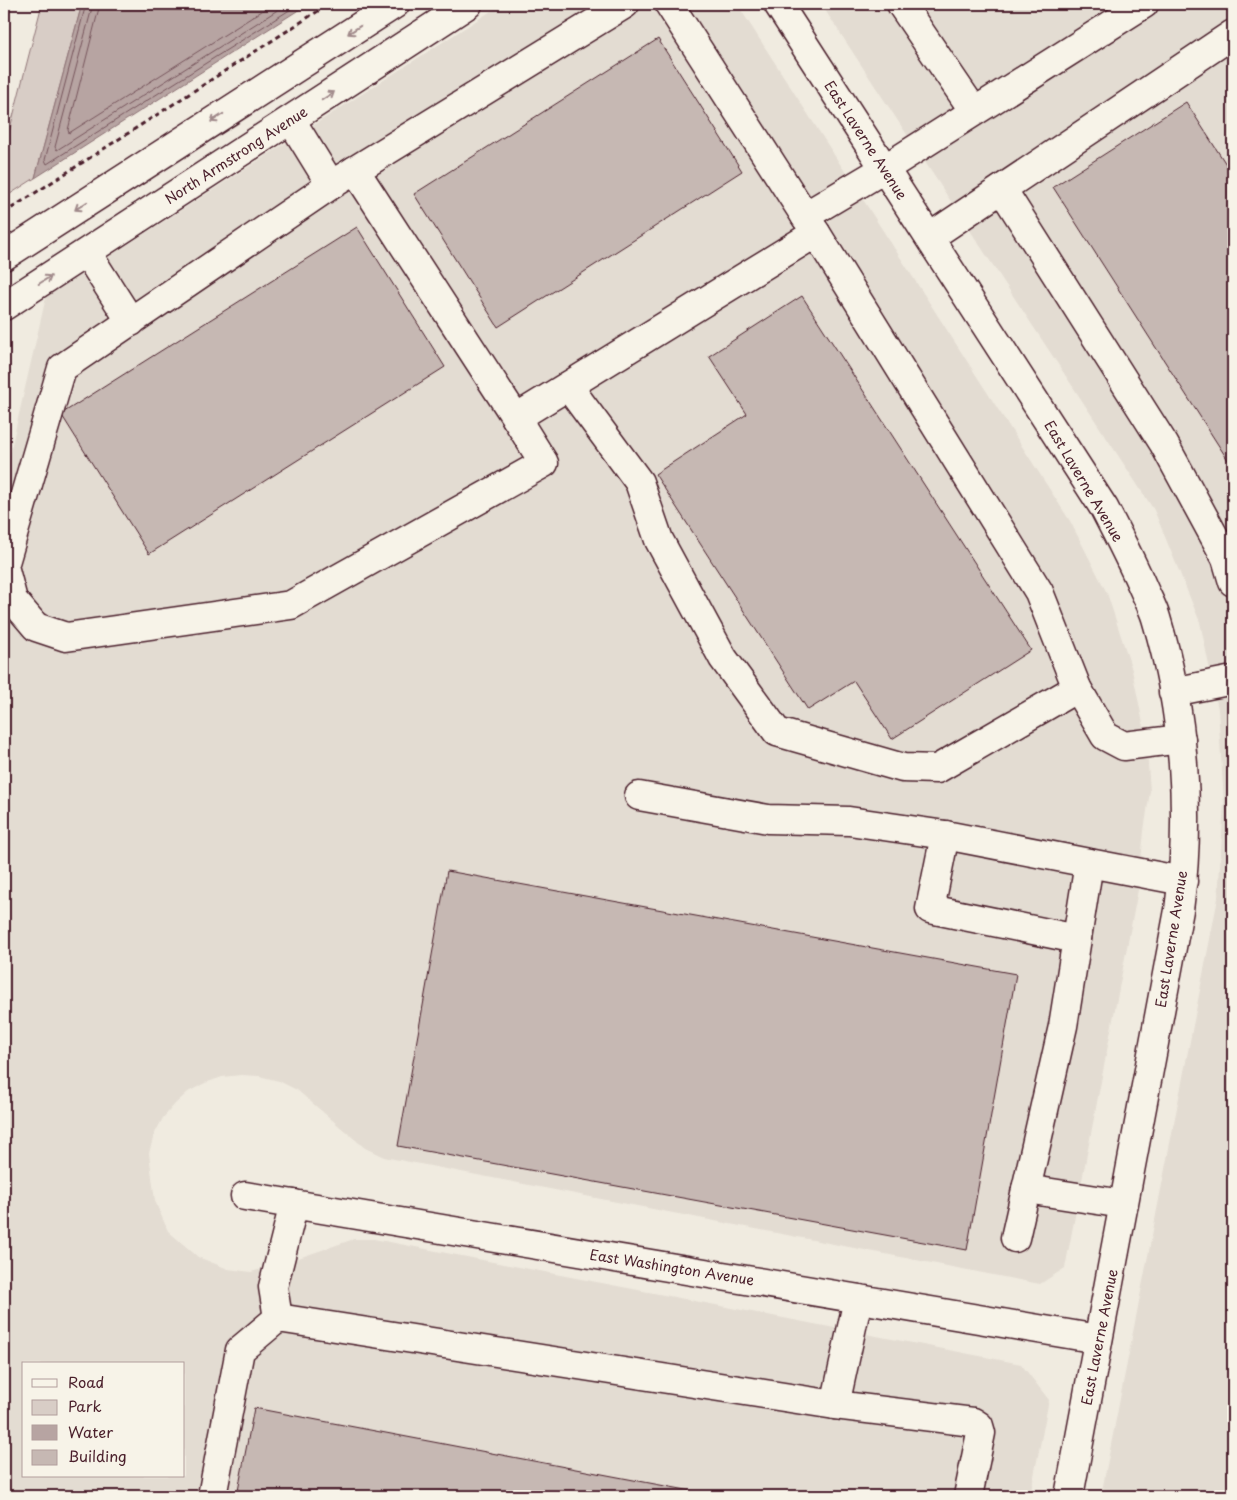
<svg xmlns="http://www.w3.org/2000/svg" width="1237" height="1500" font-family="'Playpen Sans',sans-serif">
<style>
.built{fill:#e3dcd2;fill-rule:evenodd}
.green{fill:#d8cdc6;stroke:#917678}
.water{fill:#b7a4a2;stroke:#8b6f72}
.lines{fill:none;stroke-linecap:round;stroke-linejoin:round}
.shore{stroke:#76545b;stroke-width:1}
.building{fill:#c6b8b3;stroke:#4a1f2b}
.minor-casing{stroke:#4a1f2b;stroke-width:31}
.path{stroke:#4a1f2b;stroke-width:3;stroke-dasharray:5 4;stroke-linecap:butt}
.minor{stroke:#f7f3e8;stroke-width:28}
.oneway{stroke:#a0898a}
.labels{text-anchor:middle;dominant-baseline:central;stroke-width:4.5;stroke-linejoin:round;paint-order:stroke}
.street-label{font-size:14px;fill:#4a1f2b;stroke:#f7f3e8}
</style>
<rect width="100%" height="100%" fill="#f0ebe0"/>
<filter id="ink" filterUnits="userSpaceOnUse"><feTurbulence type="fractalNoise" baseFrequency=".02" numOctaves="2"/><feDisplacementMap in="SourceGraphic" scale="10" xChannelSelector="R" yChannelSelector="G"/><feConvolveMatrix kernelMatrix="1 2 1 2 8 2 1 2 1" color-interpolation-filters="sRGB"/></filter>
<g filter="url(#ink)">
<g class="built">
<path d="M502,4H737L1070,521L1107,593L1132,670L1146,738L1150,791L1144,831L1138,890L1065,1268L1040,1284L384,1157L365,1148L297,1090L279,1081L259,1076L241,1075L222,1077L205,1083L188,1092L175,1104L163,1118L154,1135L149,1153L155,1201L168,1231L198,1257L228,1269L251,1272L287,1262L354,1239H374L1021,1364L1049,1400L1030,1496H4V479L46,297ZM24,1364H184V1476H24Z"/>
<path d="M821,4H1233V1496H1101L1218,898L1224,803L1218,709L1200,622L1154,510Z"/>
</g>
<path class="green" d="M42,4H82L35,178L4,198V152Z"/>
<path class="water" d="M82,4H308L35,178Z"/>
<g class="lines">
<g class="shore">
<path d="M86,4L45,160L47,164L299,4"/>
<path d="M93,4L55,147L57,150L287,4"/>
<path d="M100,4L68,130L69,133L273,4"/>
</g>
</g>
<g class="building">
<path d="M658,39L742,171L498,327L414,194Z"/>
<path d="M1186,102L1233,175V468L1053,187Z"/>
<path d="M357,227L445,367L149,554L61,414Z"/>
<path d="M802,296L1031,650L892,739L854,681L808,710L655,474L747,414L709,356Z"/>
<path d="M447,871L1016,974L967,1250L398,1146Z"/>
<path d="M254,1408L718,1496H237Z"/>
</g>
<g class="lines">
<g class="minor-casing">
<g id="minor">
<path d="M778,4L1104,508C1118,535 1132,562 1144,590C1148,599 1153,608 1156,618C1184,711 1192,813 1179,910L1069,1496"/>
<path d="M901,4L974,111"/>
<path d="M291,120L331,185L625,4"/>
<path d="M355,170L516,418L816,233L669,4"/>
<path d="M331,185L62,368L4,566L13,600L36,627L66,637L291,605L544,463L516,418"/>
<path d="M1002,189L1164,444L1226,558L1233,582"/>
<path d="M805,216L884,169L1144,4"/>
<path d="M816,233L1039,592L1077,688L1105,736L1124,746L1181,739"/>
<path d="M930,237L1233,34"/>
<path d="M87,253L131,322"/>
<path d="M4,256L395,4"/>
<path d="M4,306L468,4"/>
<path d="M568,386L639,482L659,540L723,658L777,732L903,768L937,769L1077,688"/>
<path d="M1173,692L1233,680"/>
<path d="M639,796L768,819L849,821L945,835L1089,863"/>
<path d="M945,835L930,909L1077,939"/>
<path d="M1026,1189L1123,1204"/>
<path d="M245,1196L1098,1339"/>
<path d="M1015,1238L1063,1026L1089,863L1183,881"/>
<path d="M278,1318L273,1287L294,1204"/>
<path d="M835,1405L973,1422L979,1426L981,1433L968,1496"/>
<path d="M212,1496L240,1350L278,1318L835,1405L858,1299"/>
</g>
</g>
<path class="path" d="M4,213L329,4"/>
<use href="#minor" class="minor"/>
</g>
<defs><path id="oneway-shaft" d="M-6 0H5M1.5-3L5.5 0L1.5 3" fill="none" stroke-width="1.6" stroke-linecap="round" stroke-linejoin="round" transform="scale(1.25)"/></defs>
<g class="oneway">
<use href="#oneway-shaft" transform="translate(354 30) rotate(147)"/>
<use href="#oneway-shaft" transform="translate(328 96) rotate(-33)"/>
<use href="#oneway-shaft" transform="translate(217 118) rotate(147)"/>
<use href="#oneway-shaft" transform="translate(81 206) rotate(147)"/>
<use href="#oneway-shaft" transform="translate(45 280) rotate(-32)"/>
</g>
</g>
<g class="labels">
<g class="street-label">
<text transform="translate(866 140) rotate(57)">East Laverne Avenue</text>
<text transform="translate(236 155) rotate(-33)">North Armstrong Avenue</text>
<text transform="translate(1084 481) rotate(59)">East Laverne Avenue</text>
<text transform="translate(1171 939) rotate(-81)">East Laverne Avenue</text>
<text transform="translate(672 1267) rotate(9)">East Washington Avenue</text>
<text transform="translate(1099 1337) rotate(-79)">East Laverne Avenue</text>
</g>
</g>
<rect width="1237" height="1500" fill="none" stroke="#f7f3e8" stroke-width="20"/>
<rect x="10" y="10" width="1217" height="1480" fill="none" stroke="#4a1f2b" stroke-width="2" filter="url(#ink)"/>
<rect x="22" y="1362" width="162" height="115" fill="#f7f3e8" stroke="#b29e9c"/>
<rect x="32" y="1379" width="25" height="8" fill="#f7f3e8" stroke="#b29e9c"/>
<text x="68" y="1388" font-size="15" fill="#4a1f2b">Road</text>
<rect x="32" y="1400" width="25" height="15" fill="#d8cdc6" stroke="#b29e9c"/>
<text x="68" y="1412" font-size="15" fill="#4a1f2b">Park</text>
<rect x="32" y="1425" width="25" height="15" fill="#b7a4a2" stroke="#b29e9c"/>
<text x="68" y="1438" font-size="15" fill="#4a1f2b">Water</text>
<rect x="32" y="1450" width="25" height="15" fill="#c6b8b3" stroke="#b29e9c"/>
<text x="68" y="1462" font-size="15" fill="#4a1f2b">Building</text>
</svg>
